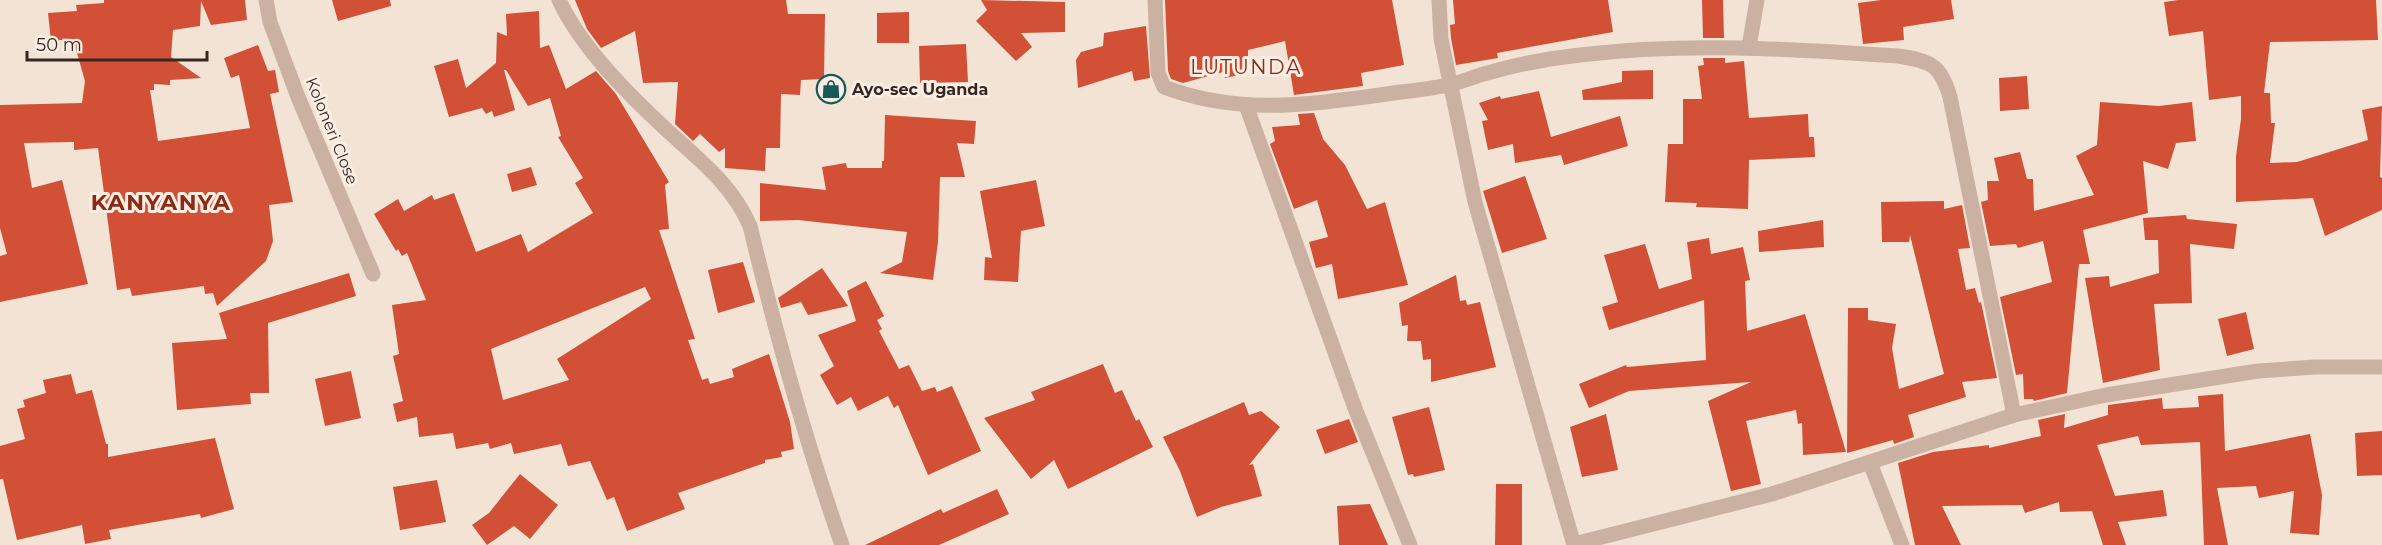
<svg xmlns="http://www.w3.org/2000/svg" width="2382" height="545" font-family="Montserrat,sans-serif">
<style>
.building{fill:#d15036;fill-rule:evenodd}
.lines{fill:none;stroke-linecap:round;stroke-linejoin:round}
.minor{stroke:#cbb1a1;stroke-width:15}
.labels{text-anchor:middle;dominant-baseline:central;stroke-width:6;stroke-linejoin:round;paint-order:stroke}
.poi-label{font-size:16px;font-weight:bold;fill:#352824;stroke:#faede2;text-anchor:start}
.street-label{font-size:16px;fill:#352824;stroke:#faede2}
.quarter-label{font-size:20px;letter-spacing:1.5px;fill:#8a2a17;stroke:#faede2}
.district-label{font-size:22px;font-weight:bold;letter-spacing:1.5px;fill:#8a2a17;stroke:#faede2}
</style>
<rect width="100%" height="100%" fill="#f3e3d5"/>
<g class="building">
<path d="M104,0H245L247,20L211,25L201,1L200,26L173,30L171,57L201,78L170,80V85L154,84V90H150L158,141L250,128L239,75L231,78L224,58L258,45L268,71L275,70L279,92L270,94L293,202L269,205L273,241L266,261L217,306L213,293L205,294L204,286L132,296L130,288L117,290L98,148L74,150V142L24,143L32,188L62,180L88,284L0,302V256L7,254L0,228V105L82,103L85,81L73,39L51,41L48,13L77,11L76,5L104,3Z"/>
<path d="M332,0H390L391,6L338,21Z"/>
<path d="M575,0H786L788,14H825L824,79L801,80L800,95L781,94L780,148H766L765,171L725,168V148L719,152L700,134L693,141L675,124L678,82L643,83L635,31L601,48L587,29Z"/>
<path d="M981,0L1065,2V32L1021,33L1032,47L1016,61L976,21L987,10Z"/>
<path d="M1165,0H1392L1404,65L1361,73L1363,86L1294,95L1285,41L1248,50V73L1225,78L1223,72L1183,83L1171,79L1168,71Z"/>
<path d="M1453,0H1608L1613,32L1497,53L1498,58L1456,65L1451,38L1450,25L1455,24Z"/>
<path d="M1702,0H1723L1724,38H1703Z"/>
<path d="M1881,0H1951L1954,19L1903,27L1904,40L1863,44L1858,3Z"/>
<path d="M2179,0H2376L2378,40L2270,42L2264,93H2270L2271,123H2275L2270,163L2297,162L2368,140L2362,110L2382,106L2380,177L2382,178V210L2325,236L2313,198L2236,202V156L2241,119V96L2209,100L2203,31L2169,36L2164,2Z"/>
<path d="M539,11L540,48L549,45L566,89L596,71L616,94L669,182L665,185L669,229L659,230L695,339L688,340L702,380L708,378L710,384L734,377L732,369L769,354L790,422L794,449L781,452L782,457L765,460V463L678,493L685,509L627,531L614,497L607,500L590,461L568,466L561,444L514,454L511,443L490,449L488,443L456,449L453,433L419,437L417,417L397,422L393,404L403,401L393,356L399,354L392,305L426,300L407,253L402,256L398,249L396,251L374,214L398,199L404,211L432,195L434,200L454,193L476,252L521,234L528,252L593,213L575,183L583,178L558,137L561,136L550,98L528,106L506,70H504L515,110L494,117L492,111L486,114L482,108L449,117L434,66L458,59L466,88L496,63L497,32L507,36L506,14ZM645,287L651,299L557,359L569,380L503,400L491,349Z"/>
<path d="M909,12V43H877V13Z"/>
<path d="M1146,26L1150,78L1134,81L1132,71L1078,88L1076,60L1081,52L1103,46L1104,33Z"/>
<path d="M966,44L968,82L920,83L919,46Z"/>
<path d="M1703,58H1725V63L1744,61L1749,118L1808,114L1809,137H1814L1815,157L1749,160L1748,209L1696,207L1697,203L1665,202L1668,144H1683V99H1702L1698,66L1704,65Z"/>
<path d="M1653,70V99L1583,100L1582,90L1622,82V71Z"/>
<path d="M2027,76L2029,109L2000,111L1999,78Z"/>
<path d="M1539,91L1551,137L1620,116L1628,146L1564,165L1561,155L1515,163L1513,144L1488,150L1482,121L1488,120L1479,103L1500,96L1501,99Z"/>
<path d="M2100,102L2159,106L2192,102L2196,141L2176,143L2168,169L2143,161L2148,213L2083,230L2090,264H2079L2067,393L2034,401L2033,399H2024L2023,374L2016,375L2000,297L2052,282L2043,241L2018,248L2016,244L1990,246L1981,202L1988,200L1987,181H1999L1994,158L2020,152L2027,179H2033L2034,211L2094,195L2076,156L2097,145Z"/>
<path d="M1314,113L1323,139L1345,165L1367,209L1385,202L1408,285L1338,299L1332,264L1316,268L1309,242L1328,237L1317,200L1294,209L1270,144L1275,141L1272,127L1300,125L1298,114Z"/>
<path d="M885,115L976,121L974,144L957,143L965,177H940L938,242L933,280L880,273L902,262L907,232L798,220L760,221V183L826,190L822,167L846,163L847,168H882V161H884Z"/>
<path d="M531,167L537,185L512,192L507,174Z"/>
<path d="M1525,176L1547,239L1502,253L1483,191Z"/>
<path d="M1036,180L1045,226L1021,231L1018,282L984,280L985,257L992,258L980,191Z"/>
<path d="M1944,201V209L1962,205L1970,248L1958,249L1966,290L1975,288L1979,303L1981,302L1997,378L1962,382L1966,397L1908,415L1914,437L1894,444L1893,440L1847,453L1848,308H1868V320L1896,324L1892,348L1899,389L1944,374L1910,235L1909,242H1882L1881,202Z"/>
<path d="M2186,215L2187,219L2237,224L2234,249L2190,244L2192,303L2154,304L2160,370L2103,383L2085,278L2109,276L2110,287L2159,273L2158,240H2145L2143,218Z"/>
<path d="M1823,220L1824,247L1759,252L1758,231Z"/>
<path d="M1709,238L1711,254L1743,247L1750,280L1745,281L1747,331L1805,314L1846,452L1803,455L1802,423L1798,424L1796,410L1746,421L1761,484L1731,491L1708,401L1751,382L1629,391L1589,408L1579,384L1626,365L1627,367L1706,360L1704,300L1609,330L1602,307L1618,302L1604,255L1645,244L1659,289L1692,279L1687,242Z"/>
<path d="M743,262L755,302L718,313L708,270Z"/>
<path d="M822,268L848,306L808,315L801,302L781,308L778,298Z"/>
<path d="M349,273L356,296L268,323L269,393H250L251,404L177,410L172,343L227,339L219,313Z"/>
<path d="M1456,275L1460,301L1466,300L1467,305L1480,302L1496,367L1431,382V359L1423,360L1421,341H1407L1408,325L1402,326L1399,303Z"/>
<path d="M866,281L884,316L877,320L882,329L879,331L899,369L909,365L922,391L935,387L937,392L952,386L981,451L928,475L898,405L894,408L888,396L858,411L851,397L837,405L820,375L834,366L818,335L856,321L847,291Z"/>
<path d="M2246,312L2254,349L2227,356L2218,319Z"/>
<path d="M1103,364L1115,393L1122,390L1136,421L1139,419L1153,447L1068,489L1054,460L1031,479L984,418L1035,400L1031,392Z"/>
<path d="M351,371L361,418L325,426L315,379Z"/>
<path d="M71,374L76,394L92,390L106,444H108V457L215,438L234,509L201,518L200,514L109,530L111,539L85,544L82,525L17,540L3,479H0V446L25,439L17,409L25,407L23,400L46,393L43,380Z"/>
<path d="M2223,394L2225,451L2310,434L2322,495L2319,535L2290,533L2294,491L2259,498L2256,486L2217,488L2228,545H2204L2200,442L2141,445L2138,436L2097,445L2115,496L2163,490L2167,516L2118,522L2126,545H2103L2092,511L2060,512L2059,502L2025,513L2022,505L1942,506L1961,545H1915L1898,463L1933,452L1989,445V448L2041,436L2038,420L2065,414L2064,428L2108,415V405L2162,398L2163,409L2199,407L2198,396Z"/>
<path d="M1244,402L1249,415L1261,411L1280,427L1249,465L1253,464L1262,496L1221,507L1197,517L1180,471L1163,437Z"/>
<path d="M1429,407L1445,470L1414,477L1413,474L1408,475L1392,417Z"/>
<path d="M1606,414L1618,470L1582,477L1570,427Z"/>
<path d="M1349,419L1358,442L1325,454L1316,430Z"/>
<path d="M2382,431V475L2357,476L2355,433Z"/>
<path d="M520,474L558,505L530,539L514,526L487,545L472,525L489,513Z"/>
<path d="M437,480L446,522L400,530L393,487Z"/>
<path d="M1496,484H1522V545H1495Z"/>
<path d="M997,489L1009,514L939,545H865L941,509L943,513Z"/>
<path d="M1370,504L1388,545H1339L1337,506Z"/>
</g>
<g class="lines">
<g class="minor">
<path d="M266,0L270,22L298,97L373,274"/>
<path d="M559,0C582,49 630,96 670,133C701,161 733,186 750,226C776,334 805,440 842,545"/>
<path d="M1155,0L1158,73L1164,87C1237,115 1306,105 1380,95C1403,91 1429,90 1452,84C1465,81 1478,75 1491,72C1519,64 1551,58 1580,55C1687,42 1791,49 1898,56C1931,61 1940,64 1950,97L2014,415"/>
<path d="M1439,0L1441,39L1475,202L1574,545"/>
<path d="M1749,47L1757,0"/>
<path d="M1246,105L1356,411L1410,545"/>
<path d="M1870,463L1902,545"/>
<path d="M1574,544L1772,494L2014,415L2106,395L2258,371L2315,367H2382"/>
</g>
</g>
<defs>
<g id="shop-ring" transform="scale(1.5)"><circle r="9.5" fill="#faede2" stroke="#175959" stroke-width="1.5"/><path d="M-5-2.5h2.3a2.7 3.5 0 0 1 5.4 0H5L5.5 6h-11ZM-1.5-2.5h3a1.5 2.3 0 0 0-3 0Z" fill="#175959"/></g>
</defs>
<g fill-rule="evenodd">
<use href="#shop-ring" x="831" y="89"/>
</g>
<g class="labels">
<g class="poi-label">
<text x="852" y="89">Ayo-sec Uganda</text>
</g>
<g class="street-label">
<text transform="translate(332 131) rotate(68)">Koloneri Close</text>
</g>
<g class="quarter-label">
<text x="1246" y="67">LUTUNDA</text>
</g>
<g class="district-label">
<text x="161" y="202">KANYANYA</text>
</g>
</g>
<path d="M27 51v9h180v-9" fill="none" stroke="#352824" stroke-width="3"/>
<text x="36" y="51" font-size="18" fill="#352824" stroke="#faede2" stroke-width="4.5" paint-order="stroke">50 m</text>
</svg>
